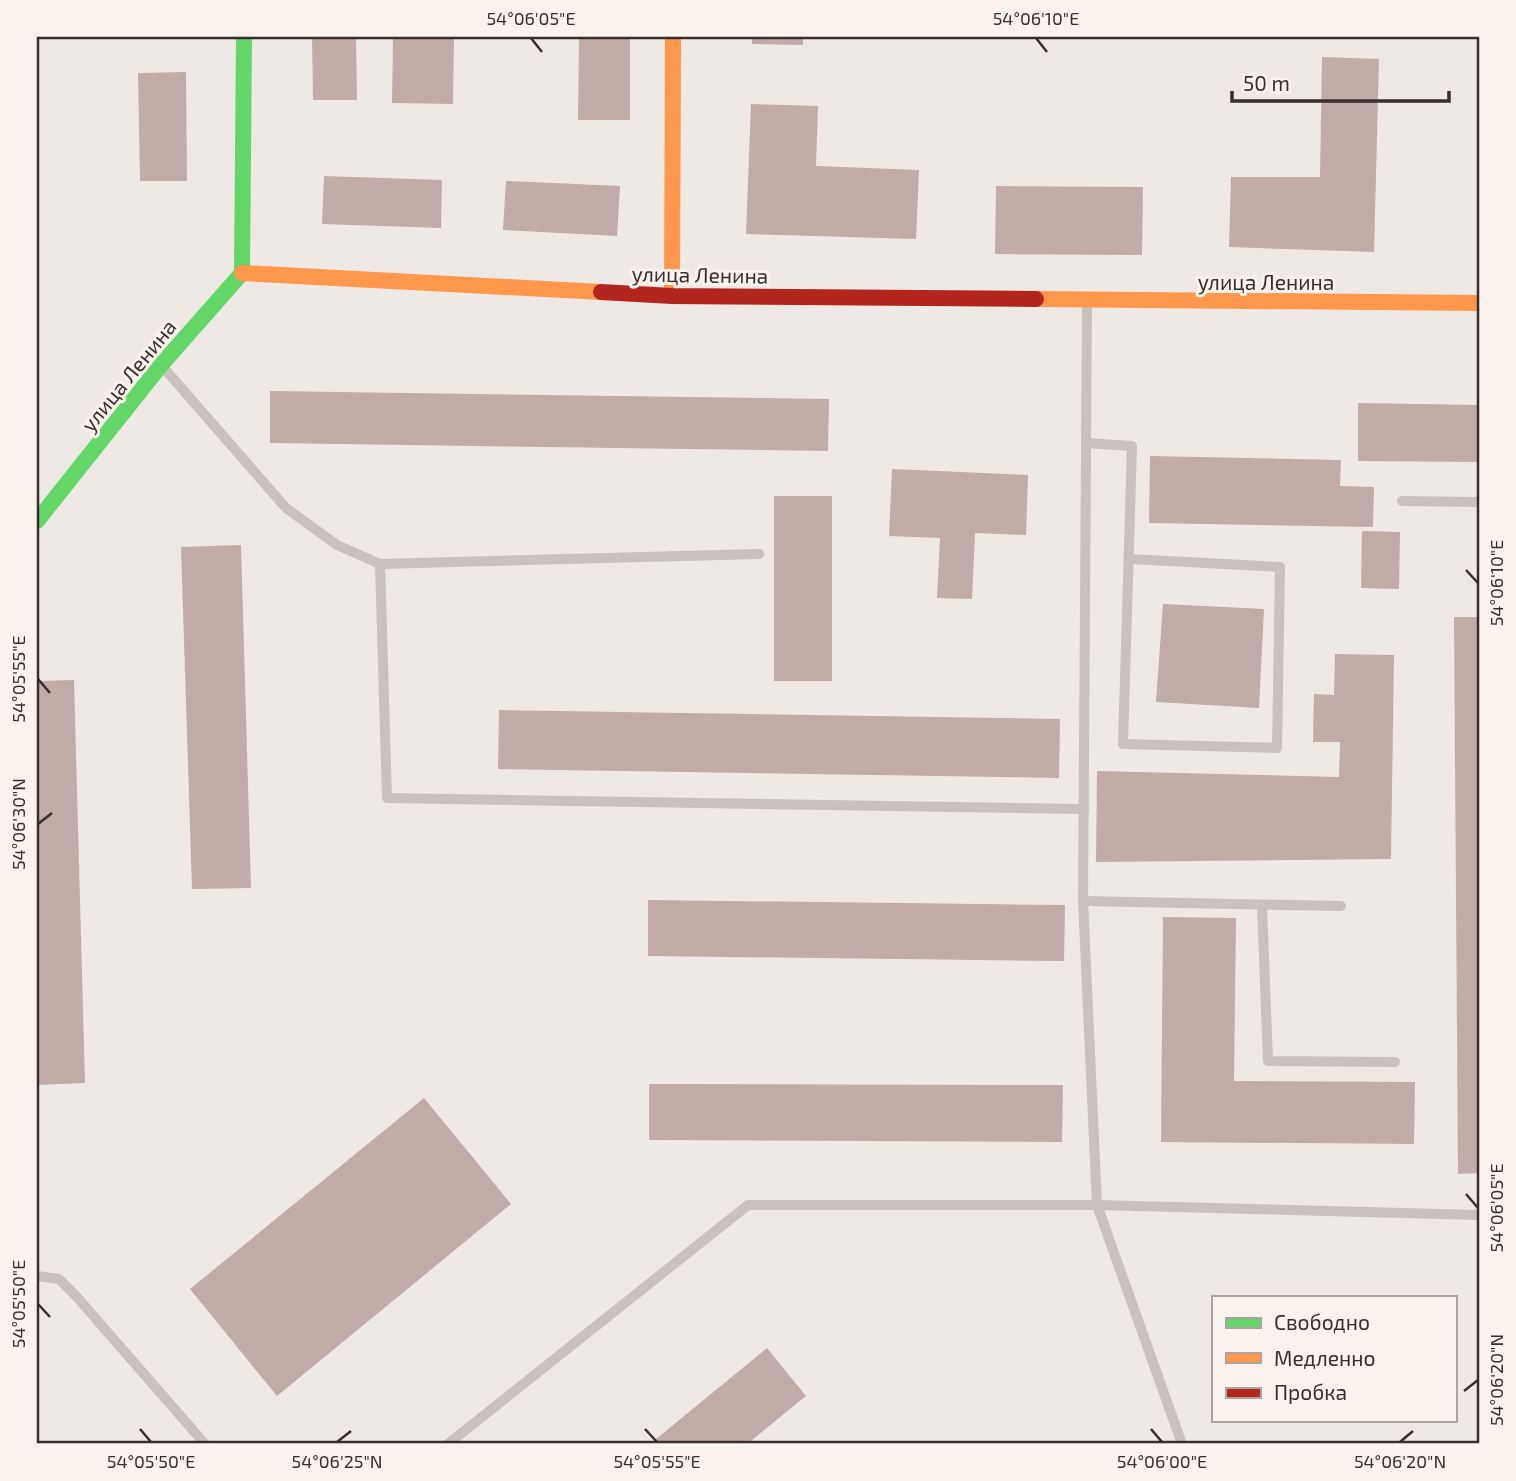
<svg xmlns="http://www.w3.org/2000/svg" width="1516" height="1481" font-family="'Exo 2',sans-serif">
<style>
.building{fill:#c1aca8}
.lines{fill:none;stroke-linecap:round;stroke-linejoin:round}
.lane{stroke:#c8c1bd;stroke-width:10}
.fast{stroke:#63d668;stroke-width:16}
.slow{stroke:#ff974d;stroke-width:16}
.jam{stroke:#b3261e;stroke-width:16}
.ticks{fill:none;stroke:#392e2b;stroke-width:2.5}
.labels{text-anchor:middle;dominant-baseline:central;stroke-width:6;stroke-linejoin:round;paint-order:stroke}
.street-label{font-size:21px;fill:#392e2b;stroke:#faf2ed}
.neatline{fill:none;stroke:#392e2b;stroke-width:2.5}
.ticks-label{font-size:18px;text-anchor:middle;fill:#392e2b}
</style>
<rect width="100%" height="100%" fill="#eee9e5"/>
<g class="building">
<path d="M312,37H356L357,100H313Z"/>
<path d="M393,37H454L453,104L392,103Z"/>
<path d="M579,37H630V120H578Z"/>
<path d="M752,37H803V45L752,44Z"/>
<path d="M1322,57L1379,59L1374,252L1229,247L1231,177H1320Z"/>
<path d="M186,72L187,181H140L138,73Z"/>
<path d="M751,104L818,106L816,166L919,170L916,239L746,234Z"/>
<path d="M324,176L442,180L441,228L322,224Z"/>
<path d="M506,181L620,186L617,236L503,230Z"/>
<path d="M996,186L1143,187L1142,255L995,254Z"/>
<path d="M270,391L829,399L828,451L270,443Z"/>
<path d="M1358,403L1479,405V462L1358,461Z"/>
<path d="M1150,456L1341,460L1340,486L1374,487L1373,527L1149,523Z"/>
<path d="M892,469L1028,475L1026,535L975,533L972,599L937,598L940,538L889,536Z"/>
<rect x="774" y="496" width="58" height="185"/>
<path d="M1362,531L1400,532L1399,589L1361,588Z"/>
<path d="M241,545L251,888L192,889L181,547Z"/>
<path d="M1163,604L1264,609L1259,708L1156,702Z"/>
<path d="M1454,617H1479V1173L1458,1174Z"/>
<path d="M1335,654L1394,655L1391,859L1096,862L1097,771L1339,777L1340,742H1313L1314,694L1334,695Z"/>
<path d="M74,680L85,1083L37,1085V681Z"/>
<path d="M499,710L1060,719L1059,778L498,769Z"/>
<path d="M648,900L1065,905L1064,961L648,956Z"/>
<path d="M1163,917L1236,918L1234,1081L1415,1082L1414,1144L1161,1142Z"/>
<path d="M649,1084L1063,1085L1062,1142L649,1140Z"/>
<path d="M424,1098L511,1204L277,1396L190,1289Z"/>
<path d="M767,1348L806,1396L747,1444H650Z"/>
</g>
<g class="lines">
<g class="lane">
<path d="M163,367L286,508L337,545L380,564L387,798L1084,809"/>
<path d="M1086,443L1132,446L1123,744L1277,748L1280,567L1130,559"/>
<path d="M1402,501L1479,502"/>
<path d="M380,564L759,554"/>
<path d="M1083,901L1341,906"/>
<path d="M1262,906L1268,1061L1395,1062"/>
<path d="M37,1276L59,1279L76,1296L205,1444"/>
<path d="M448,1444L748,1205H1097L1083,901L1087,303"/>
<path d="M1182,1444L1097,1205L1479,1215"/>
</g>
<g class="fast">
<path d="M242,273L244,37"/>
<path d="M37,521L161,365L242,273"/>
</g>
<g class="slow">
<path d="M242,273L601,292"/>
<path d="M672,296L673,37"/>
<path d="M1036,299L1479,303"/>
</g>
<path class="jam" d="M601,292L672,296L1036,299"/>
</g>
<path class="ticks" d="M531,38L542,52M1036,38L1047,52M1466,570L1478,583M38,679L50,693M38,824L52,813M1466,1194L1478,1208M38,1304L50,1317M1464,1391L1478,1380M140,1429L151,1442M645,1429L657,1442M1151,1429L1162,1442M337,1442L351,1431M1400,1442L1413,1431"/>
<g class="labels">
<g class="street-label">
<text transform="translate(700 274) rotate(1)">улица Ленина</text>
<text x="1266" y="281">улица Ленина</text>
<text transform="translate(128 375) rotate(-51)">улица Ленина</text>
</g>
</g>
<rect width="1516" height="1481" fill="none" stroke="#faf2ed" stroke-width="77"/>
<rect x="1212" y="1296" width="245" height="126" fill="#faf2ed" stroke="#ada49f" stroke-width="2"/>
<rect x="1226" y="1318" width="35" height="10" fill="#63d668" stroke="#ada49f" stroke-width="2"/>
<text x="1274" y="1330" font-size="21" fill="#392e2b">Свободно</text>
<rect x="1226" y="1353" width="35" height="10" fill="#ff974d" stroke="#ada49f" stroke-width="2"/>
<text x="1274" y="1366" font-size="21" fill="#392e2b">Медленно</text>
<rect x="1226" y="1388" width="35" height="10" fill="#b3261e" stroke="#ada49f" stroke-width="2"/>
<text x="1274" y="1400" font-size="21" fill="#392e2b">Пробка</text>
<path d="M1232 91v10h217v-10" fill="none" stroke="#392e2b" stroke-width="3.5"/>
<text x="1243" y="91" font-size="21" fill="#392e2b" stroke="#faf2ed" stroke-width="5" paint-order="stroke">50 m</text>
<rect x="38" y="38" width="1440" height="1404" class="neatline"/>
<g class="ticks-label">
<text x="531" y="25">54°06'05"E</text>
<text x="1036" y="25">54°06'10"E</text>
<text transform="translate(1497 583) rotate(-90)" y="6">54°06'10"E</text>
<text transform="translate(19 679) rotate(-90)" y="6">54°05'55"E</text>
<text transform="translate(19 824) rotate(-90)" y="6">54°06'30"N</text>
<text transform="translate(1497 1208) rotate(-90)" y="6">54°06'05"E</text>
<text transform="translate(19 1304) rotate(-90)" y="6">54°05'50"E</text>
<text transform="translate(1497 1380) rotate(-90)" y="6">54°06'20"N</text>
<text x="151" y="1468">54°05'50"E</text>
<text x="337" y="1468">54°06'25"N</text>
<text x="657" y="1468">54°05'55"E</text>
<text x="1162" y="1468">54°06'00"E</text>
<text x="1400" y="1468">54°06'20"N</text>
</g>
</svg>
